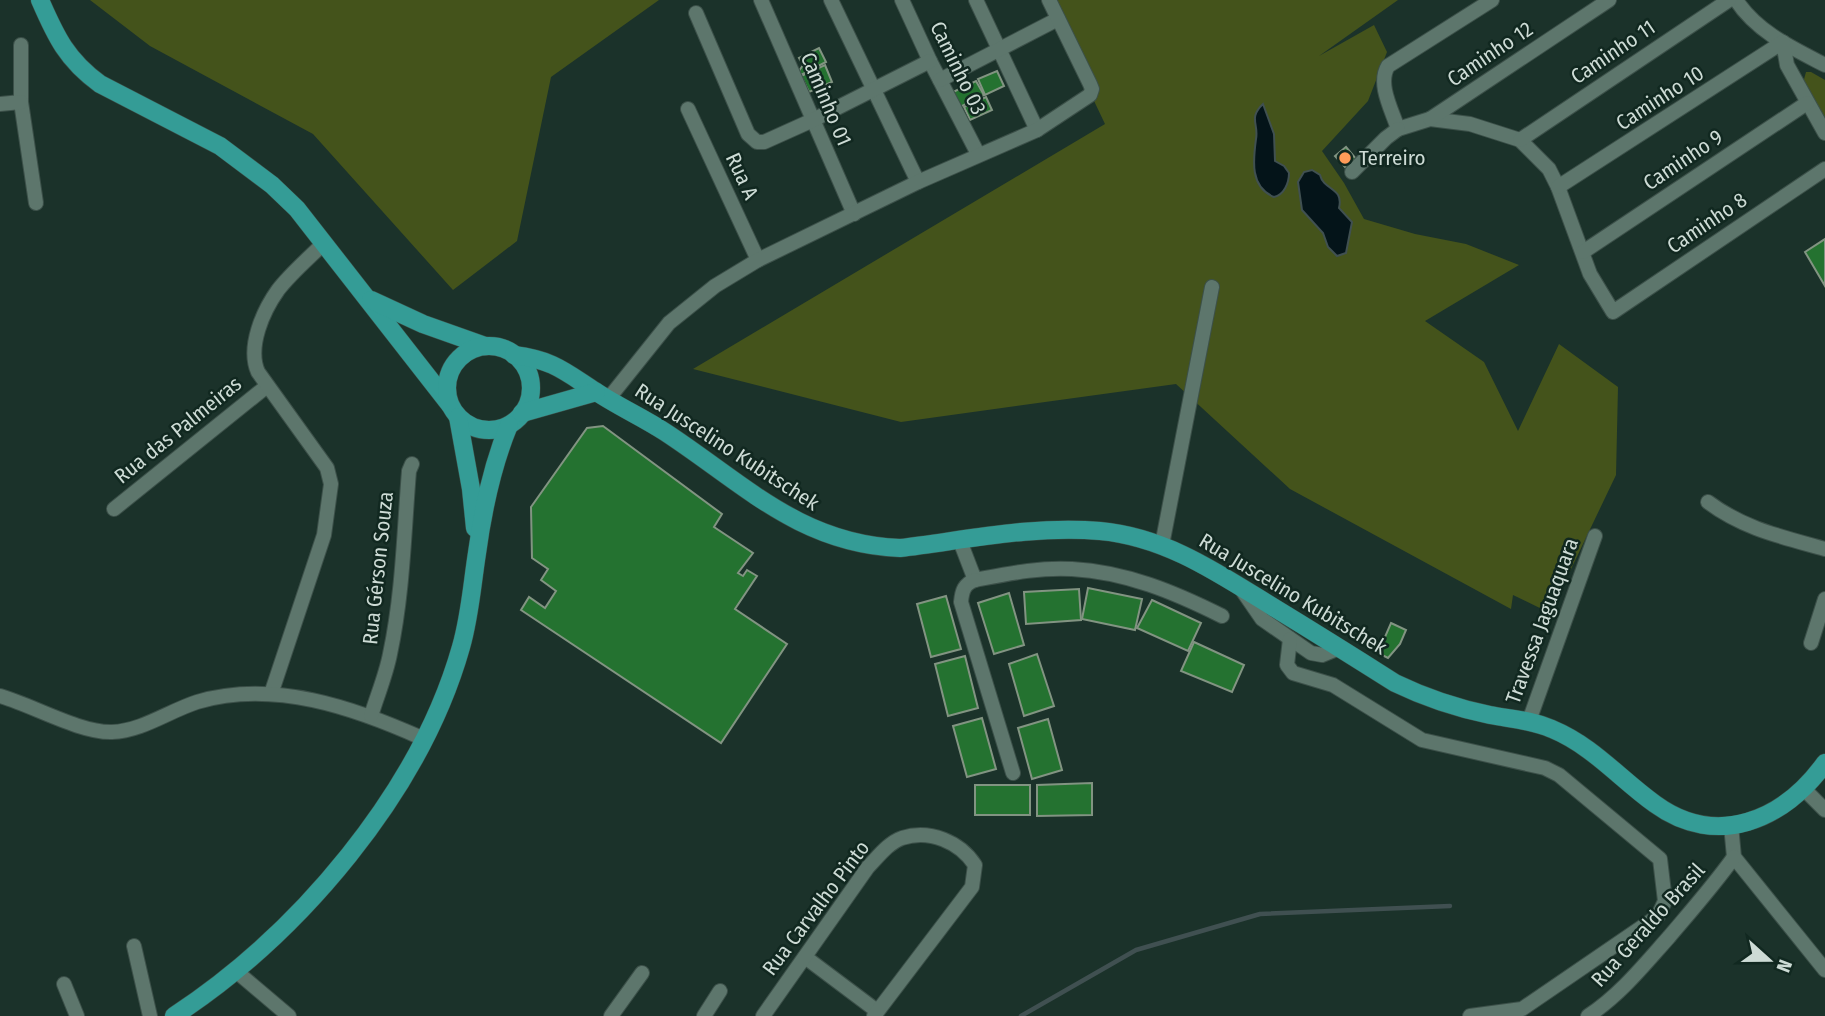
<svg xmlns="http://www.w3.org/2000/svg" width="1825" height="1016" font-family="'Fira Sans Condensed',sans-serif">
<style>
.green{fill:#44531b}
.water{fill:#041419;stroke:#405051;stroke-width:2}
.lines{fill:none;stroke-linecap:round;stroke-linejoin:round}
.stream{stroke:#405051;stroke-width:4.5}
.building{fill:#247230;stroke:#829482;stroke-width:2}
.minor-casing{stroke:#3c5049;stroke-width:16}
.major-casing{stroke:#3c5049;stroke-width:19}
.minor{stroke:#5d766c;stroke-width:14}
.major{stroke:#349c96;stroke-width:18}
.poi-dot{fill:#fe9b59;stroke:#112820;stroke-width:2.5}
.labels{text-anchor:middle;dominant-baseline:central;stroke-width:5;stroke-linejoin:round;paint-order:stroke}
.street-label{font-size:21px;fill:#cddbd5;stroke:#112820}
.poi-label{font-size:21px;fill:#cddbd5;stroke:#112820;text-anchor:start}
</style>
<rect width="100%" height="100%" fill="#1b322a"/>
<g class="green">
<path d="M90,0H659L551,77L517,241L453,290L313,134L150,46Z"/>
<path d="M1046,0H1398L1319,56L1374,25L1387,52L1368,101L1322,151L1344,183L1364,219L1415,234L1466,244L1519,265L1425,321L1484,362L1518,431L1559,344L1618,387L1616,475L1550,613L1513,595L1511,609L1290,489L1176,384L901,422L693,369L1105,124Z"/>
<path d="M1806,72H1811L1825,80V121L1803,83Z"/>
</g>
<g class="water">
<path d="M1263,104L1274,134L1275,161L1284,166L1289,173C1289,183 1284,195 1274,197C1250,187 1253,161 1256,139C1259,124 1248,118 1263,104Z"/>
<path d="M1312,170L1320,175C1324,191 1344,187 1339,208L1352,222L1346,253L1337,256L1328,247L1323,233L1302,210L1298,182L1304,172Z"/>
</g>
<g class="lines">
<path class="stream" d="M1021,1016L1136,950L1260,914L1450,906"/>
</g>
<g class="building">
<path d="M819,48L826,62L801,75L799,71L803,65L799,58Z"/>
<path d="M825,65L832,82L809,92L801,76Z"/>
<path d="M997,71L1004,86L985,95L978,79Z"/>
<path d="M976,81L984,95L960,107L953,92Z"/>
<path d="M986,97L992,110L970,120L964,107Z"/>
<path d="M1346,147L1356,159L1346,168L1335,156Z"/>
<path d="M1825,239V286L1805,252Z"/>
<path d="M603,426L722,514L714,527L753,553L738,573L743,576L747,570L757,576L735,609L787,644L721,743L521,610L529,597L545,608L556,591L541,580L548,569L532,558L531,507L587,428Z"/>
<path d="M1088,588L1142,599L1135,630L1082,619Z"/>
<path d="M1079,589L1081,620L1026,624L1024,592Z"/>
<path d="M1009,593L1024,645L994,654L978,603Z"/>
<path d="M946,596L961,649L931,657L917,604Z"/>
<path d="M1152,600L1201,623L1188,651L1137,628Z"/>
<path d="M1391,623L1406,630L1400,644L1388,658L1378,653Z"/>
<path d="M1194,642L1244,665L1232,692L1181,671Z"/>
<path d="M1037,654L1054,706L1024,716L1009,664Z"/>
<path d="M965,656L978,708L948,716L935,664Z"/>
<path d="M982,718L996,769L967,777L953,726Z"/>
<path d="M1048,719L1062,770L1032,779L1018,728Z"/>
<path d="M1092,783V815L1037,816V785Z"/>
<rect x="975" y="785" width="55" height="30"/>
</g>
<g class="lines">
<g class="minor-casing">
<g id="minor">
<path d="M761,0L854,214"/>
<path d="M831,0L918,182"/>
<path d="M902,0L930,61L978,154"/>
<path d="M976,0L1037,130"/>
<path d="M1492,0L1388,66C1377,84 1392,110 1398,129L1430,119L1470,124L1520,140L1549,169L1558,187L1590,274L1613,312L1825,169"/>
<path d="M1736,0C1757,32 1792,48 1825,65"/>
<path d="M696,13L748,134L757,142H764L813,120L930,61"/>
<path d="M21,45V102L36,203"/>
<path d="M940,80L1058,19"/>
<path d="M0,104L21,102"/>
<path d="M688,109L758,260"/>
<path d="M1430,119L1609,0"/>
<path d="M1520,140L1729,0"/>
<path d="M1352,172L1386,138L1398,129"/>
<path d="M1558,187L1783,42L1787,65L1825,133"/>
<path d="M1583,252L1807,103"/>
<path d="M609,398L669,323L715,286L758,260L918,182L1037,130L1090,95L1092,89L1090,84L1049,0"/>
<path d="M1708,502C1744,529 1783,537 1825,549"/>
<path d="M114,509L267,386"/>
<path d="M960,541L975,580C1007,574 1039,567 1072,569C1126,572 1174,592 1222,616"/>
<path d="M1162,545L1212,287"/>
<path d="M975,580C964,584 962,591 961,602L1013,773"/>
<path d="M1242,590L1262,619L1311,653L1322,655L1339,648"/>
<path d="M1290,639L1287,665L1293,673L1333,685L1422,740L1545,768L1559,775L1660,859L1665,901L1658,916L1522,1009L1470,1016"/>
<path d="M1811,643L1825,599"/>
<path d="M271,694L324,535L331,484L327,468L258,372C247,347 263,311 278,290C291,273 309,258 324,243"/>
<path d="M0,696C32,705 80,733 112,732C142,731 169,711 197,702C273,679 355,708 424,739"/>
<path d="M371,716C377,696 386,675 390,654C403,593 404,532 409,471L412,464"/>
<path d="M1529,721L1595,536"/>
<path d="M1804,789L1825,810"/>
<path d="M1731,825L1734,857L1825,970"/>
<path d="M134,946L150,1016"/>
<path d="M805,957L877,1011"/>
<path d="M237,972L289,1016"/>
<path d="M64,984L77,1016"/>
<path d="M611,1016L642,973"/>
<path d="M704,1016L720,991"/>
<path d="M763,1016L868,867C878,857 888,843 902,838C930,829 960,842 975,865L972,887L874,1016"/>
<path d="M1588,1016C1620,995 1644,965 1669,937C1691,911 1714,885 1734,857"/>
</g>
</g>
<g class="major-casing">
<g id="major">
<path d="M40,0C56,37 67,60 100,84L220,146L272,185L297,209L450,405"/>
<path d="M371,300L423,324L485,346"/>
<circle cx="489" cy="388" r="42"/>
<path d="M514,355C553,360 564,371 595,391C617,406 642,417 665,432C743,483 800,544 900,548C966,540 1034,525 1100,531C1166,537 1218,573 1273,607C1314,632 1354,657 1395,683C1426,698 1456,708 1490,715C1511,719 1532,720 1552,729C1593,746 1620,779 1655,804C1717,849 1784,820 1825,763"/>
<path d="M522,413L596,392"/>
<path d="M458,417L471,489L475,528"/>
<path d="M174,1016C299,934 420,792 461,647C470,616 472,585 477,553C483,509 492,466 509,425"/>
</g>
</g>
<use href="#minor" class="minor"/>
<use href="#major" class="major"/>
</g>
<circle class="poi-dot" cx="1345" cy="158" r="7"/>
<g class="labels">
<g class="street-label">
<text transform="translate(1613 52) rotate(-34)">Caminho 11</text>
<text transform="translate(1490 54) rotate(-34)">Caminho 12</text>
<text transform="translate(958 68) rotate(64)">Caminho 03</text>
<text transform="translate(1660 98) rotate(-33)">Caminho 10</text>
<text transform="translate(826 99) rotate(67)">Caminho 01</text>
<text transform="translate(1683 160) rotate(-34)">Caminho 9</text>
<text transform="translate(742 176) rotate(65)">Rua A</text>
<text transform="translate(1707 223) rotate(-34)">Caminho 8</text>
<text transform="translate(178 430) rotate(-39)">Rua das Palmeiras</text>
<text transform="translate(727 447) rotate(33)">Rua Juscelino Kubitschek</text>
<text transform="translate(378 568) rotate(-84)">Rua Gérson Souza</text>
<text transform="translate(1293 594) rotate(31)">Rua Juscelino Kubitschek</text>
<text transform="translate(1542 621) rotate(-70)">Travessa Jaguaquara</text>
<text transform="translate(816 908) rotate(-53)">Rua Carvalho Pinto</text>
<text transform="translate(1648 925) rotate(-48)">Rua Geraldo Brasil</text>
</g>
<g class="poi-label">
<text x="1359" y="158">Terreiro</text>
</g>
</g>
<g transform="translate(1769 960) rotate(111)" stroke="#112820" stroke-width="5" paint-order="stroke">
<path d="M0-5L12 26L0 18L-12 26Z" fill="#cddbd5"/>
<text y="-10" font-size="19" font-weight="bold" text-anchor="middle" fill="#cddbd5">N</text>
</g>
</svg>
